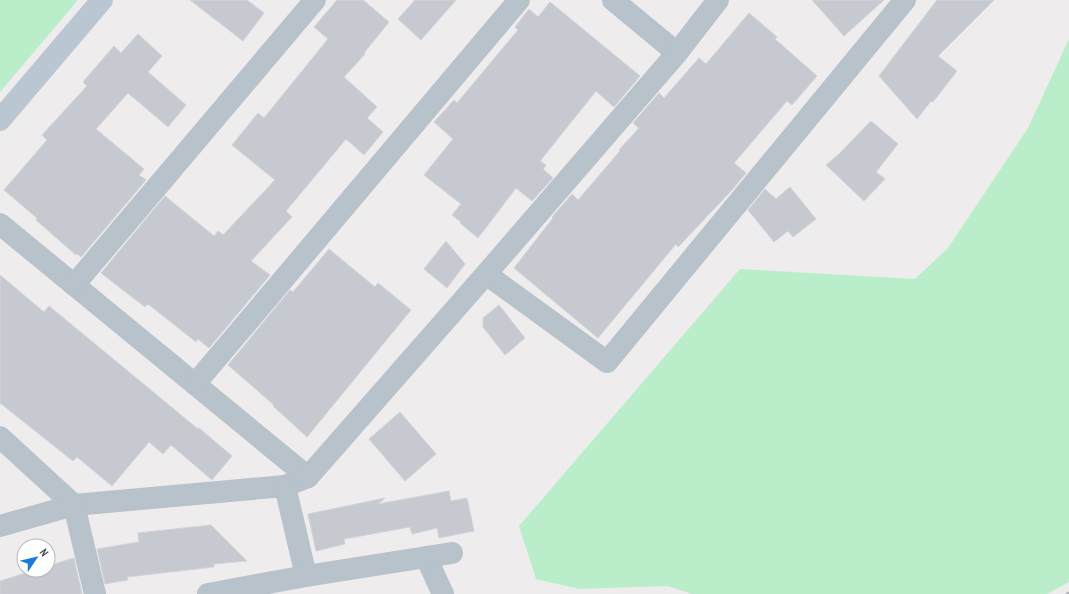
<svg xmlns="http://www.w3.org/2000/svg" width="1069" height="594" font-family="'PT Sans Narrow',sans-serif">
<style>
.green{fill:#baeecb}
.building{fill:#c6cad0;stroke:#d1d3d8}
.lines{fill:none;stroke-linecap:round;stroke-linejoin:round}
.street{stroke:#b8c2ca;stroke-width:22}
.secondary{stroke:#bac6d1;stroke-width:22}
.rail{stroke:#afb2b7;stroke-width:3}
</style>
<rect width="100%" height="100%" fill="#efeced"/>
<g class="green">
<path d="M0,0H78L0,92Z"/>
<path d="M1069,39V582L1047,594H692L668,586L579,589L536,579L519,526L740,269L915,279L948,248L1028,128Z"/>
</g>
<g class="building">
<path d="M190,0H247L264,13L243,41Z"/>
<path d="M337,0H363L389,22L364,53L365,54L344,77L377,107L367,118L383,132L364,155L346,139L286,211L292,217L251,261L270,275L209,348L198,339L196,342L148,304L145,307L101,273L165,196L214,236L218,231L223,235L275,180L232,145L258,113L264,118L328,39L314,27Z"/>
<path d="M415,0H456L421,40L398,19Z"/>
<path d="M812,0H884L844,36Z"/>
<path d="M937,0H994L938,56L957,71L933,102L931,101L917,119L879,76Z"/>
<path d="M550,2L640,76L614,107L596,91L540,161L546,165L543,169L553,178L532,201L516,188L478,238L460,223L461,222L452,215L461,204L424,175L453,139L434,122L454,100L457,103L518,30L515,27L529,9L538,17Z"/>
<path d="M749,13L777,37L775,39L817,76L792,105L787,101L734,163L746,173L732,190L678,247L676,244L598,338L514,268L553,218L552,217L572,194L578,200L620,151L619,150L639,128L633,123L659,93L664,98L699,58L706,64Z"/>
<path d="M138,34L162,56L148,72L186,105L168,127L128,93L96,129L144,169L139,175L146,180L81,257L77,254L76,255L36,220L37,218L4,190L47,140L42,135L87,86L83,82L114,46L121,53Z"/>
<path d="M871,121L898,144L876,172L885,179L864,201L826,165L839,154Z"/>
<path d="M790,187L816,219L793,237L788,231L774,242L748,210L765,189L776,199Z"/>
<path d="M446,241L465,264L447,288L424,269Z"/>
<path d="M329,249L375,287L378,283L411,310L307,437L273,406L274,405L228,365L290,290L293,292Z"/>
<path d="M0,275L44,312L49,306L198,429L199,428L232,456L212,480L171,445L163,454L149,442L112,486L77,457L73,461L0,403Z"/>
<path d="M499,305L525,338L505,355L483,327V318Z"/>
<path d="M400,412L436,454L405,481L369,439Z"/>
<path d="M449,491L451,501L467,498L474,531L439,538L437,528L412,534L410,527L344,539L345,544L316,551L308,514L385,498L378,504Z"/>
<path d="M211,525L247,561L214,564V567L127,577L128,580L105,584L97,549L139,542L138,533Z"/>
<path d="M74,558L82,594H0V581L35,570H48V566Z"/>
</g>
<g class="lines">
<g class="street">
<path d="M613,0L677,53"/>
<path d="M0,224L308,477"/>
<path d="M486,274L607,362L905,0"/>
<path d="M74,285L315,0"/>
<path d="M195,384L519,0"/>
<path d="M0,437L74,505L285,486L308,477L486,274L677,53L718,0"/>
<path d="M285,486L306,576"/>
<path d="M0,526L74,505L95,594"/>
<path d="M426,557L443,594"/>
<path d="M208,594L306,576L452,553"/>
</g>
<path class="secondary" d="M0,120L102,0"/>
<path class="rail" d="M1067,594L1069,593"/>
</g>
<g transform="translate(36 558) rotate(55)"><circle r="19" fill="#ffffff" stroke="#b5b9bd"/>
<path d="M0-3L7 15L0 10L-7 15Z" fill="#1b7bdb"/>
<text y="-6" font-size="11" font-weight="bold" text-anchor="middle" fill="#45515a">N</text>
</g>
</svg>
